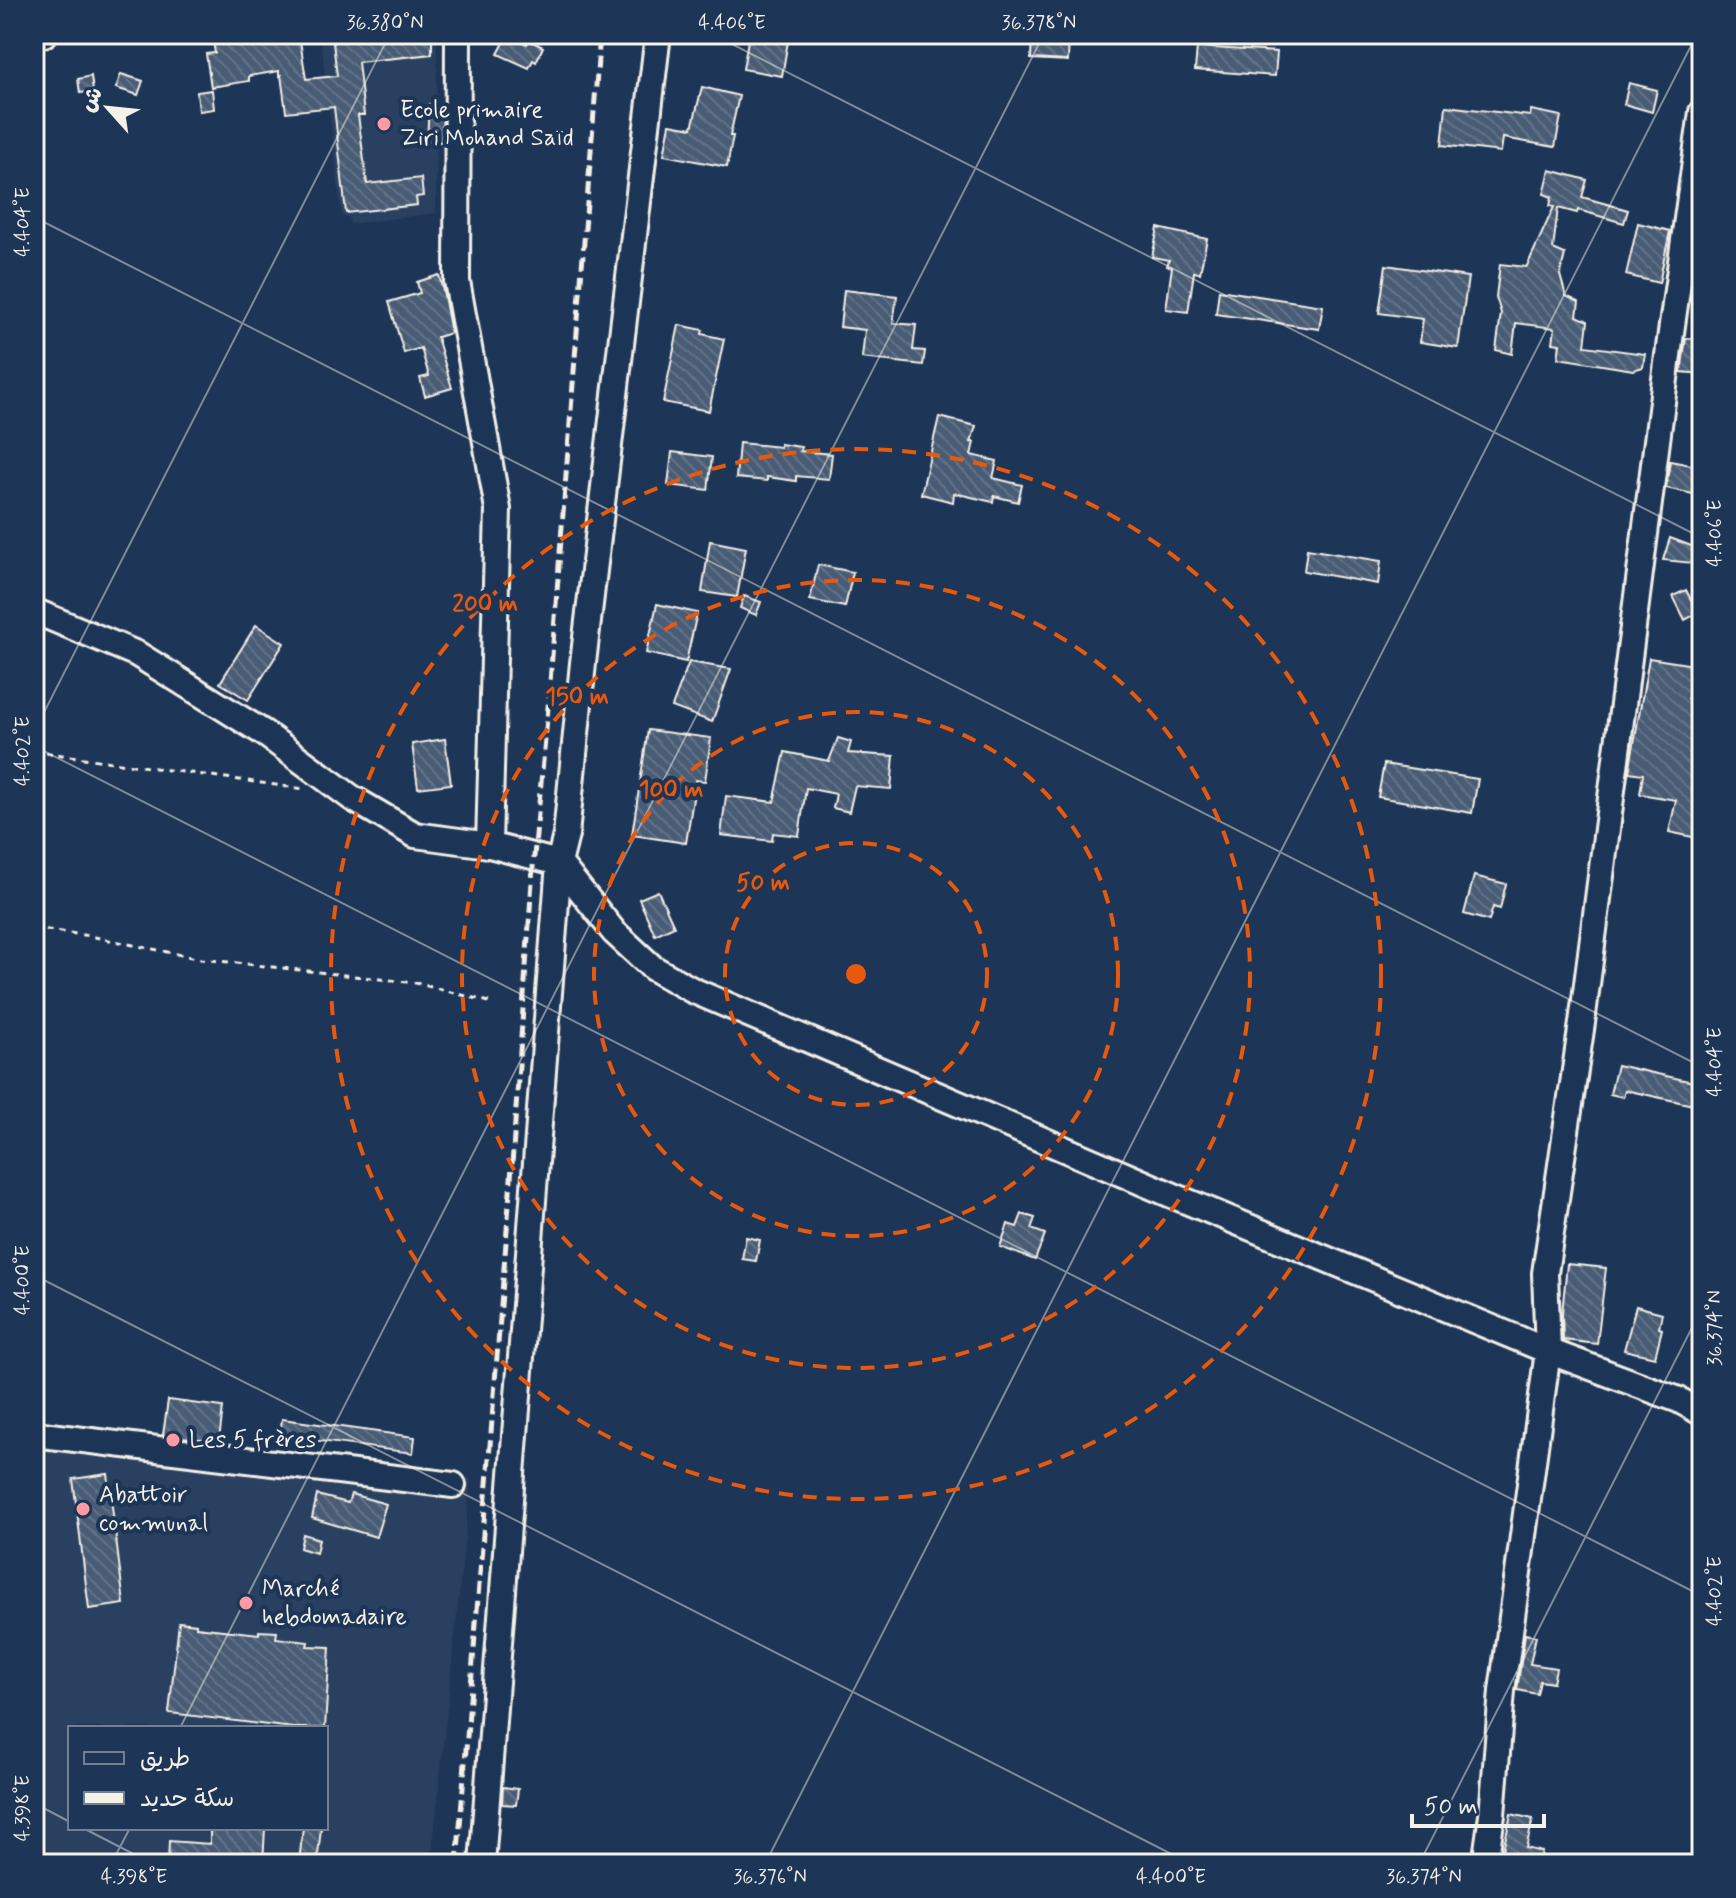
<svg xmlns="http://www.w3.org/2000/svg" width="1736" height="1898" font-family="Mynerve,'Playpen Sans Arabic',sans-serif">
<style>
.built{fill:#2a4060;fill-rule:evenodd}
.building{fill:url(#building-back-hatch);stroke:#f4f1e8;stroke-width:2}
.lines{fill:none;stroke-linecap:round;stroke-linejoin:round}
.minor-casing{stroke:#f4f1e8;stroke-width:30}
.path{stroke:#f4f1e8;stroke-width:3;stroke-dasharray:6 6;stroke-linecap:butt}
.minor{stroke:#1d3557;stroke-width:24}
.rail{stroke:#f4f1e8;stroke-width:5;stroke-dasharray:12 6;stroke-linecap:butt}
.ticks{fill:none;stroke:#f4f1e8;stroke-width:2;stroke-opacity:0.45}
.ring{fill:none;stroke:#e8590c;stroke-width:4;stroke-dasharray:14 10}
.poi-dot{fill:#ff9aa2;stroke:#1d3557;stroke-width:3}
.labels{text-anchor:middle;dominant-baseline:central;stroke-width:8;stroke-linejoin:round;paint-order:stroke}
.poi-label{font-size:24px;fill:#f4f1e8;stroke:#1d3557;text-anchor:start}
.centre{fill:#e8590c;stroke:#1d3557;stroke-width:4}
.ring-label{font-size:24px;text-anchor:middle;font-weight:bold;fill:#e8590c;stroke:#1d3557;stroke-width:8;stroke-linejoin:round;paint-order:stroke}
.neatline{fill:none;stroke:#f4f1e8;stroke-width:3}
.ticks-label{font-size:20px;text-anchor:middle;fill:#f4f1e8}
</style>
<defs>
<pattern id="building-back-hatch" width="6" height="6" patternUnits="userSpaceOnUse" patternTransform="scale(2)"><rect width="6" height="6" fill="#485b74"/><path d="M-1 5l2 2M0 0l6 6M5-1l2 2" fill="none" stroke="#637388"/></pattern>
</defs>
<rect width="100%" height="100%" fill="#1d3557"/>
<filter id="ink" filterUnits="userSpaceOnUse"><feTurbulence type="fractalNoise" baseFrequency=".0125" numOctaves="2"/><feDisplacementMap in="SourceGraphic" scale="16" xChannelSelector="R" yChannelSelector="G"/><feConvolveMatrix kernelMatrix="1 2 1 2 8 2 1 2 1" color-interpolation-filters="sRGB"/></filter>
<g filter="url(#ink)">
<g class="built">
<path d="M320,34H437L436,213L350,224L349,217H342Z"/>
<path d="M34,1442L471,1479L431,1864H34ZM70,1728H326V1828H70Z"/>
</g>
<g class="building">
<path d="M260,34H299L306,79L337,76L332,34H432V54L358,62L364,115H358L367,184L421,178L423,196L416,197L417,205L346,213L334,107L286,112L281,75L279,76V71L249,76V81L211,87L206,54L215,53L213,41Z"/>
<path d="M1032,34H1069L1068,61L1031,59Z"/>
<path d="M508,35L527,44L529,40L543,47L536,62L533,60L529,68L498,54Z"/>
<path d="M749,35L788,41L782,76L743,69Z"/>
<path d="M1197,47L1277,52L1275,76L1195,70Z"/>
<path d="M121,74L143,81L138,95L116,88Z"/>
<path d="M91,76L93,91L80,93L78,79Z"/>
<path d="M1629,83L1657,90L1652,112L1624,104Z"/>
<path d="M702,87L739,96L730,136H733L727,167L664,155L670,124L692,128Z"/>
<path d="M212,90L214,109L199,111L197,92Z"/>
<path d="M429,104L443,105L442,142L427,141Z"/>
<path d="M1446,106L1530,116L1531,110L1561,116L1555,147L1503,138L1501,152L1442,145Z"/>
<path d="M1550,170L1587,180L1582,197L1628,210L1624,223L1578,210L1577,213L1558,208L1553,249L1565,254L1560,275L1566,296L1579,302L1577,316L1588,321L1585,346L1645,354L1643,367L1633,370L1558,358L1560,344L1553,343L1555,328L1516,323L1512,354L1496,350L1501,313L1496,297L1500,264L1526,267L1527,266L1554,207L1550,206L1552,197L1544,194Z"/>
<path d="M1638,223L1670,231L1659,283L1626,275Z"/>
<path d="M1158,228L1207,239L1200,273L1194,272L1188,312L1166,309L1172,267L1167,266L1169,260L1152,257Z"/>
<path d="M1386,265L1468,277L1458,348L1420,342L1423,319L1379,313Z"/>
<path d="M439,275L444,295L451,333L437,337L452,388L425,396L420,378L429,376L421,348L404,353L389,302L420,293L417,282Z"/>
<path d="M844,290L897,296L893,323L916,325L913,350L925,351L923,365L862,358L865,330L840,327Z"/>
<path d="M1219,290L1323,306L1319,329L1216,314Z"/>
<path d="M679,325L703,330L702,334L724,339L709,411L663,402Z"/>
<path d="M1686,338L1702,339V374L1681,372Z"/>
<path d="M939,417L976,426L971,442H974L971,455L997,461L993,478L1022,485L1018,502L994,496L993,502L954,493L953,502L921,494Z"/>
<path d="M739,443L780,447V444L801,447L800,451L832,454L829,479L796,476V481L767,477V481L736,478Z"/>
<path d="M672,452L712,457L708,490L668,485Z"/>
<path d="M1670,461L1702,467V496L1666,488Z"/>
<path d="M1670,538L1702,550V564L1663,560Z"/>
<path d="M710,541L746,548L737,597L702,592Z"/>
<path d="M1307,549L1381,561L1378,584L1304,571Z"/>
<path d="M818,565L853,572L845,607L810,600Z"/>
<path d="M1686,590L1698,613L1685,620L1673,596Z"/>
<path d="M744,596L761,602L756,615L740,608Z"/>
<path d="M657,604L697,613L686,662L646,653Z"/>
<path d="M256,625L284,643L248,700L220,683Z"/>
<path d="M1649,658L1694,665L1688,699L1702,702V839L1669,832L1676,800L1640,794L1643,774L1629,772Z"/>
<path d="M689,662L731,669L712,722L672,707Z"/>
<path d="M648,730L711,738L705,781L696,780L686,843L632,835Z"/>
<path d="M838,738L851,742L848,753L894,756L891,789L855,786L849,812L833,808L836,794L806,788L799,836L773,833L772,841L721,835L726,796L774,802L785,752L829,761Z"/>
<path d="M445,739L451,784L418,788L412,744Z"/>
<path d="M1384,764L1478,779L1472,813L1378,797Z"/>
<path d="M1474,876L1506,884L1500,909L1493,907L1489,921L1464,914Z"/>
<path d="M658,891L674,926L655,935L639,899Z"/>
<path d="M1617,1065L1702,1084V1107L1625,1090L1623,1097L1610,1094Z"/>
<path d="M1022,1214L1035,1218L1031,1229L1045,1234L1035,1260L1000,1247L1008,1224L1017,1227Z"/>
<path d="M746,1237L760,1240L756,1261L742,1259Z"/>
<path d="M1567,1264L1606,1268L1597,1344L1563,1340L1562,1313Z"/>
<path d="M1636,1306L1662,1313L1659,1328L1662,1329L1655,1357L1624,1350Z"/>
<path d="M168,1400L223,1407L219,1441L163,1435Z"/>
<path d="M282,1419L415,1437L413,1453L280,1436Z"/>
<path d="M108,1474L124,1604L89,1609L73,1479Z"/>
<path d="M351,1494L386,1504L376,1537L312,1518L317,1495L348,1503Z"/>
<path d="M303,1534L319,1539L316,1553L300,1548Z"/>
<path d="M179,1622L196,1624V1627L259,1634V1631L277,1632L276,1638L308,1642L307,1646L330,1647L325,1728H293L169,1713Z"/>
<path d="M1525,1634L1536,1636L1530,1664L1556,1668L1553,1683L1540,1681L1537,1694L1517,1690Z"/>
<path d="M503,1787L518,1789L516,1805L502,1804Z"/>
<path d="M1511,1814L1533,1819L1526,1848L1542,1852L1539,1864H1500Z"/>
<path d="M210,1828H265L263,1864H168L169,1841L210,1844Z"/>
<path d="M303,1828H321L317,1864H303V1861L299,1862Z"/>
</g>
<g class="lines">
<g class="minor-casing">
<g id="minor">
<path d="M458,34L457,281L498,509L489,845"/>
<path d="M34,35L44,34"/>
<path d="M34,611L137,654L264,733L352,798L415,835L489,845L559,863L566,835L583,663L658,34"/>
<path d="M559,863L614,932L653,968L692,990L1174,1196L1548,1351L1679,1400L1702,1413"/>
<path d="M34,1434L453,1485"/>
<path d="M482,1864L559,863"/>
<path d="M1485,1864L1492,1815L1502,1691L1548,1351L1545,1273L1582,1023L1670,340L1702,112"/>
</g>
</g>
<g class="path">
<path d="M34,751L304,789"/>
<path d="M34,928L90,936L201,959L416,983L489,1002"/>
</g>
<use href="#minor" class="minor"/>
<path class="rail" d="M457,1864L511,1179L533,867L548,708L600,34"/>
</g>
</g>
<path class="ticks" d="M712,34L1702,538M34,217L1702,1067M34,732L390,34M34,746L1702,1596M34,1275L1191,1864M180,1728L1044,34M34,1803L70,1822M83,1828L153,1864M111,1864L130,1828M765,1864L1697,34M1419,1864L1702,1308"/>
<g class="ring">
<circle cx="856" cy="974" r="131"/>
<circle cx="856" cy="974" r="262"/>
<circle cx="856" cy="974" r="394"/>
<circle cx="856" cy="974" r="525"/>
</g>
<g class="poi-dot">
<circle cx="384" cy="124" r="8"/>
<circle cx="173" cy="1440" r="8"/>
<circle cx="83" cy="1509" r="8"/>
<circle cx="246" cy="1603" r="8"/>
</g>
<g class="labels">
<g class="poi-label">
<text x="400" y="110">Ecole primaire<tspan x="400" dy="28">Ziri Mohand Saïd</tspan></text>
<text x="189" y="1440">Les 5 frères</text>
<text x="99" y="1495">Abattoir<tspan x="99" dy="28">communal</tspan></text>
<text x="262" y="1589">Marché<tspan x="262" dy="28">hebdomadaire</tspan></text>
</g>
</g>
<circle cx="856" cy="974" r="12" class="centre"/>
<g class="ring-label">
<text x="485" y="611">200 m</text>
<text x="577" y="704">150 m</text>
<text x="671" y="797">100 m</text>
<text x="763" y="890">50 m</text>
</g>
<rect width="1736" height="1898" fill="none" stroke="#1d3557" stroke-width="88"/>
<rect x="68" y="1726" width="260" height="104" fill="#1d3557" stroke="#738091" stroke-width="2"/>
<rect x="84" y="1752" width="40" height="12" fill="#1d3557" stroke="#738091" stroke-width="2"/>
<text x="140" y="1766" font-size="24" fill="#f4f1e8">طريق</text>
<rect x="84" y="1792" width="40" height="12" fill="#f4f1e8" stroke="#738091" stroke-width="2"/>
<text x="140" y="1806" font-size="24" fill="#f4f1e8">سكة حديد</text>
<g transform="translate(108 108) rotate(297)" stroke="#1d3557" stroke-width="6" paint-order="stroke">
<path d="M0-6L14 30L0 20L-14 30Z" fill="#f4f1e8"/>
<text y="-12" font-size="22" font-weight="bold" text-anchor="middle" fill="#f4f1e8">ش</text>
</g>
<path d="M1412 1814v12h132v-12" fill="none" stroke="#f4f1e8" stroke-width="4"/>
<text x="1424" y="1814" font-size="24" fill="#f4f1e8" stroke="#1d3557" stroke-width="6" paint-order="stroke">50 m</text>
<rect x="44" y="44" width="1648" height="1810" class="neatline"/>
<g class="ticks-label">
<text x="385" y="29">36.380°N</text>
<text x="732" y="29">4.406°E</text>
<text x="1039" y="29">36.378°N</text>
<text transform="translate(22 222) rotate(-90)" y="7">4.404°E</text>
<text transform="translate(1714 533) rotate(-90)" y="7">4.406°E</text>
<text transform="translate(22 751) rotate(-90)" y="7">4.402°E</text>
<text transform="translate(1714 1062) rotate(-90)" y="7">4.404°E</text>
<text transform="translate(22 1280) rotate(-90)" y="7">4.400°E</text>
<text transform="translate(1714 1328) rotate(-90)" y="7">36.374°N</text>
<text transform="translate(1714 1591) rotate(-90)" y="7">4.402°E</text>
<text transform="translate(22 1808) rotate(-90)" y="7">4.398°E</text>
<text x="134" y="1883">4.398°E</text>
<text x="770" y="1883">36.376°N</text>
<text x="1171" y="1883">4.400°E</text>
<text x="1424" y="1883">36.374°N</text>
</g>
</svg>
